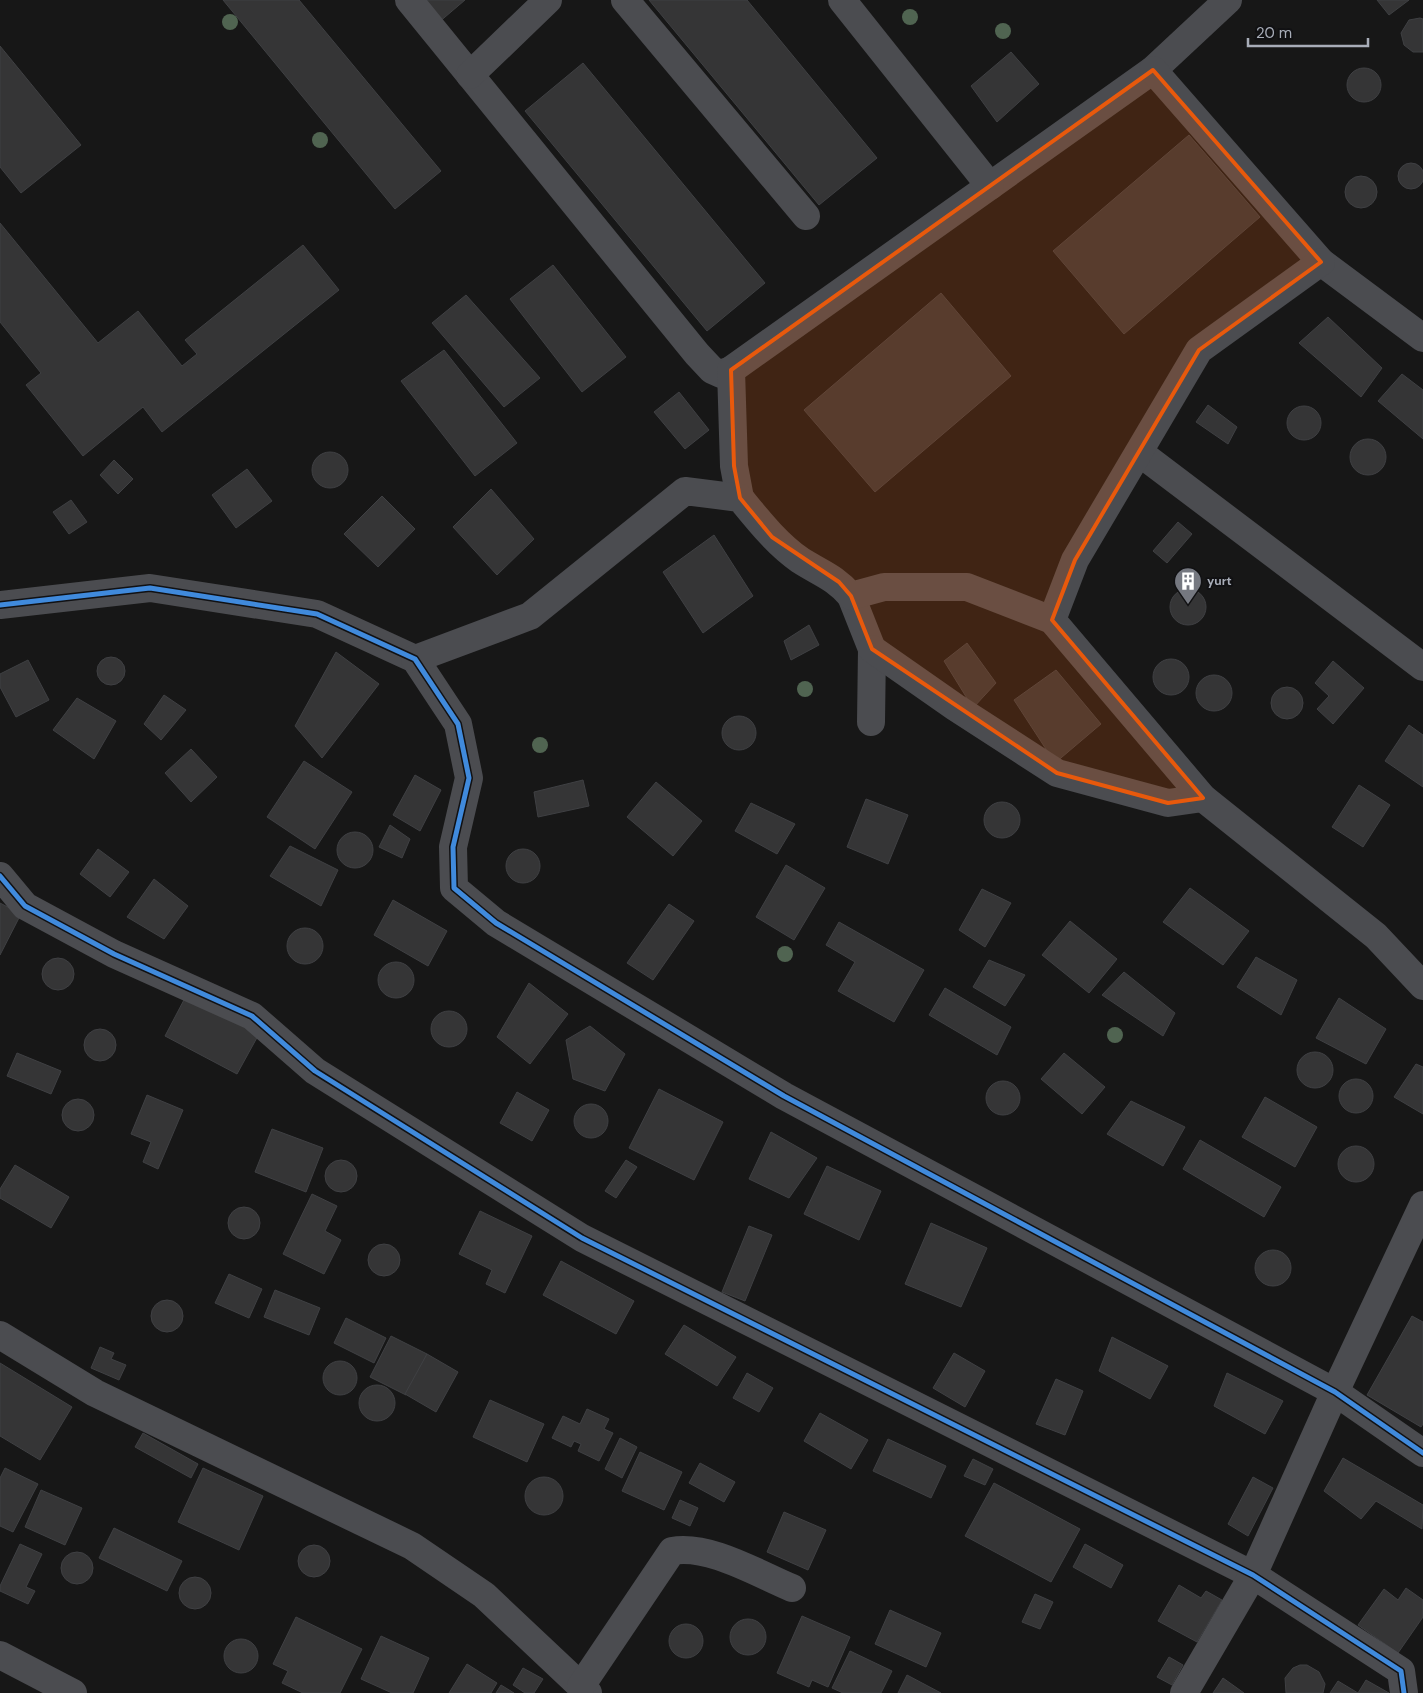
<svg xmlns="http://www.w3.org/2000/svg" width="1423" height="1693" font-family="'DM Sans',sans-serif">
<style>
.building{fill:#353536;stroke:#3f4043}
.lines{fill:none;stroke-linecap:round;stroke-linejoin:round}
.minor{stroke:#4b4c50;stroke-width:28}
.cycleway-casing{stroke:#111113;stroke-width:8}
.cycleway{stroke:#408adc;stroke-width:5}
.tree{fill:#506451}
.marked{fill:#e8590c;fill-opacity:0.2;stroke:#e8590c;stroke-width:4;stroke-linejoin:round}
.labels{text-anchor:middle;dominant-baseline:central;stroke-width:4;stroke-linejoin:round;paint-order:stroke}
.poi-label{font-size:12px;font-weight:bold;fill:#a8adb8;stroke:#111113;text-anchor:start}
</style>
<rect width="100%" height="100%" fill="#171717"/>
<g class="building">
<path d="M223,0H299L441,171L395,209Z"/>
<path d="M419,0H465L438,23Z"/>
<path d="M649,0H747L877,158L819,205Z"/>
<path d="M1377,0H1409L1389,15Z"/>
<path d="M1420,18L1423,19V52H1413L1404,45L1401,33L1409,20Z"/>
<path d="M0,46L81,145L21,193L0,167Z"/>
<path d="M1011,52L1039,84L997,122L971,86Z"/>
<path d="M583,63L765,283L707,331L525,111Z"/>
<circle cx="1364" cy="85" r="17"/>
<path d="M1189,135L1260,217L1124,334L1053,251Z"/>
<circle cx="1411" cy="176" r="13"/>
<circle cx="1361" cy="192" r="16"/>
<path d="M0,223L98,343L138,311L182,366L197,354L185,340L303,245L339,290L162,432L143,407L83,456L26,385L41,373L0,322Z"/>
<path d="M553,265L626,357L582,392L510,299Z"/>
<path d="M941,293L1011,376L875,492L804,410Z"/>
<path d="M466,295L540,378L504,407L432,323Z"/>
<path d="M1328,317L1382,368L1361,397L1299,343Z"/>
<path d="M444,350L517,443L475,476L401,381Z"/>
<path d="M1402,374L1423,390V439L1378,401Z"/>
<path d="M679,392L709,430L685,449L654,412Z"/>
<path d="M1208,405L1237,427L1228,444L1196,422Z"/>
<circle cx="1304" cy="423" r="17"/>
<circle cx="1368" cy="457" r="18"/>
<circle cx="330" cy="470" r="18"/>
<path d="M114,460L133,479L118,494L100,475Z"/>
<path d="M247,469L272,501L236,528L212,495Z"/>
<path d="M491,489L534,539L497,575L453,527Z"/>
<path d="M382,496L415,529L378,567L344,534Z"/>
<path d="M71,500L87,522L69,534L53,512Z"/>
<path d="M1178,522L1192,534L1167,563L1153,551Z"/>
<path d="M714,535L753,596L703,633L663,572Z"/>
<circle cx="1188" cy="607" r="18"/>
<path d="M809,625L819,645L791,660L784,641Z"/>
<path d="M967,643L996,683L973,708L944,661Z"/>
<path d="M336,652L379,684L322,758L295,726Z"/>
<circle cx="111" cy="671" r="14"/>
<circle cx="1171" cy="677" r="18"/>
<path d="M28,660L49,700L16,717L0,687V674Z"/>
<path d="M1333,661L1364,688L1333,724L1317,709L1329,696L1315,683Z"/>
<path d="M1056,670L1101,724L1055,763L1014,700Z"/>
<circle cx="1214" cy="693" r="18"/>
<circle cx="1287" cy="703" r="16"/>
<path d="M164,695L186,710L161,740L144,724Z"/>
<path d="M77,698L116,721L94,759L53,730Z"/>
<circle cx="739" cy="733" r="17"/>
<path d="M1409,725L1423,735V787L1385,761Z"/>
<path d="M191,749L217,777L191,802L165,773Z"/>
<path d="M304,761L352,792L315,849L267,817Z"/>
<path d="M415,775L441,790L420,831L393,815Z"/>
<path d="M583,780L589,806L538,817L534,792Z"/>
<path d="M656,782L702,821L673,856L627,817Z"/>
<path d="M1359,785L1390,805L1363,847L1332,827Z"/>
<path d="M866,799L908,815L888,864L847,847Z"/>
<circle cx="1002" cy="820" r="18"/>
<path d="M751,803L795,824L777,854L735,831Z"/>
<path d="M390,825L410,839L402,858L379,847Z"/>
<circle cx="355" cy="850" r="18"/>
<path d="M290,846L338,870L321,906L270,876Z"/>
<circle cx="523" cy="866" r="17"/>
<path d="M98,849L129,872L110,897L80,874Z"/>
<path d="M786,865L825,888L794,940L756,917Z"/>
<path d="M154,879L188,906L164,939L127,917Z"/>
<path d="M1190,888L1249,931L1223,965L1163,922Z"/>
<path d="M982,889L1011,903L985,947L959,930Z"/>
<path d="M393,900L447,931L428,966L374,935Z"/>
<path d="M0,903L21,914L0,955Z"/>
<path d="M669,904L694,921L653,980L627,963Z"/>
<path d="M1070,921L1117,959L1089,993L1042,955Z"/>
<path d="M839,922L924,970L894,1022L838,991L855,962L826,945Z"/>
<circle cx="305" cy="946" r="18"/>
<path d="M1256,957L1297,980L1281,1015L1237,987Z"/>
<circle cx="58" cy="974" r="16"/>
<path d="M989,960L1025,975L1005,1006L973,987Z"/>
<circle cx="396" cy="980" r="18"/>
<path d="M1124,972L1175,1013L1163,1036L1102,995Z"/>
<path d="M529,983L568,1014L530,1064L497,1037Z"/>
<path d="M945,988L1011,1027L997,1055L929,1015Z"/>
<path d="M186,996L259,1034L237,1074L165,1036Z"/>
<path d="M1339,998L1386,1029L1366,1064L1316,1038Z"/>
<circle cx="449" cy="1029" r="18"/>
<path d="M590,1026L625,1054L605,1091L573,1079L566,1040Z"/>
<circle cx="100" cy="1045" r="16"/>
<circle cx="1315" cy="1070" r="18"/>
<path d="M17,1053L61,1071L51,1094L7,1076Z"/>
<path d="M1064,1053L1105,1087L1082,1114L1041,1079Z"/>
<path d="M1416,1064L1423,1067V1114L1394,1097Z"/>
<circle cx="1356" cy="1096" r="17"/>
<circle cx="1003" cy="1098" r="17"/>
<path d="M659,1089L723,1122L694,1180L629,1148Z"/>
<path d="M517,1092L549,1110L532,1141L500,1123Z"/>
<path d="M147,1095L183,1110L158,1169L143,1162L151,1142L131,1134Z"/>
<path d="M1265,1097L1317,1127L1295,1167L1242,1137Z"/>
<circle cx="78" cy="1115" r="16"/>
<path d="M1131,1101L1185,1127L1163,1166L1107,1134Z"/>
<circle cx="591" cy="1121" r="17"/>
<path d="M272,1129L323,1148L306,1192L255,1172Z"/>
<path d="M771,1132L817,1158L789,1198L749,1179Z"/>
<path d="M1200,1140L1281,1187L1264,1217L1183,1169Z"/>
<circle cx="1356" cy="1164" r="18"/>
<path d="M626,1160L637,1167L616,1198L605,1191Z"/>
<circle cx="341" cy="1176" r="16"/>
<path d="M15,1165L69,1197L51,1228L0,1198V1189Z"/>
<path d="M827,1166L881,1191L859,1240L804,1214Z"/>
<path d="M312,1194L337,1206L325,1231L341,1240L324,1274L283,1254Z"/>
<circle cx="244" cy="1223" r="16"/>
<path d="M480,1211L532,1236L505,1293L486,1284L492,1270L459,1254Z"/>
<path d="M931,1223L987,1248L961,1307L905,1284Z"/>
<path d="M749,1226L772,1235L745,1301L722,1292Z"/>
<circle cx="384" cy="1260" r="16"/>
<circle cx="1273" cy="1268" r="18"/>
<path d="M561,1261L634,1301L616,1334L543,1295Z"/>
<path d="M229,1274L262,1289L249,1318L215,1303Z"/>
<path d="M275,1290L320,1308L309,1335L264,1317Z"/>
<circle cx="167" cy="1316" r="16"/>
<path d="M1412,1316L1423,1322V1424L1421,1427L1367,1395Z"/>
<path d="M346,1318L386,1338L374,1363L334,1343Z"/>
<path d="M684,1325L736,1357L717,1386L665,1354Z"/>
<path d="M391,1336L427,1354L406,1395L370,1377Z"/>
<path d="M1112,1337L1168,1366L1150,1399L1099,1371Z"/>
<path d="M100,1347L114,1353L111,1359L126,1365L119,1380L91,1368Z"/>
<path d="M954,1353L985,1371L965,1407L933,1388Z"/>
<path d="M427,1354L458,1372L436,1412L405,1394Z"/>
<circle cx="340" cy="1378" r="17"/>
<path d="M0,1363L72,1407L40,1460L0,1436Z"/>
<path d="M747,1373L773,1388L759,1412L733,1398Z"/>
<path d="M1227,1373L1283,1401L1265,1434L1214,1406Z"/>
<path d="M1056,1379L1083,1391L1065,1435L1036,1424Z"/>
<circle cx="377" cy="1403" r="18"/>
<path d="M490,1400L544,1424L527,1462L473,1437Z"/>
<path d="M587,1409L609,1419L604,1429L613,1433L599,1461L578,1451L581,1444L574,1441L571,1447L552,1438L563,1416L580,1424Z"/>
<path d="M820,1413L868,1440L851,1469L804,1441Z"/>
<path d="M143,1433L198,1464L191,1478L135,1447Z"/>
<path d="M620,1438L637,1447L622,1478L605,1469Z"/>
<path d="M888,1439L946,1466L931,1498L873,1471Z"/>
<path d="M640,1452L682,1472L664,1510L622,1491Z"/>
<path d="M1343,1458L1423,1505L1422,1529L1376,1501L1361,1519L1324,1491Z"/>
<path d="M973,1459L993,1469L985,1485L964,1476Z"/>
<path d="M700,1463L735,1482L724,1502L689,1483Z"/>
<path d="M5,1468L38,1484L13,1532L0,1526V1478Z"/>
<path d="M203,1468L263,1496L239,1550L178,1522Z"/>
<path d="M1253,1477L1273,1488L1248,1536L1228,1524Z"/>
<circle cx="544" cy="1496" r="19"/>
<path d="M994,1483L1080,1529L1051,1582L965,1536Z"/>
<path d="M41,1490L82,1508L65,1545L25,1527Z"/>
<path d="M680,1500L698,1508L690,1526L672,1518Z"/>
<path d="M784,1512L826,1530L808,1570L767,1552Z"/>
<path d="M114,1528L182,1561L167,1591L99,1558Z"/>
<path d="M20,1544L42,1554L26,1587L35,1591L28,1604L0,1591V1586Z"/>
<path d="M1085,1544L1123,1565L1111,1588L1073,1567Z"/>
<circle cx="314" cy="1561" r="16"/>
<circle cx="77" cy="1568" r="16"/>
<circle cx="195" cy="1593" r="16"/>
<path d="M1179,1585L1201,1598L1206,1591L1222,1600L1197,1642L1158,1621Z"/>
<path d="M1406,1588L1423,1600V1617L1398,1653L1358,1625L1384,1589L1398,1600Z"/>
<path d="M1035,1594L1053,1602L1040,1629L1022,1622Z"/>
<path d="M890,1610L941,1633L926,1667L875,1644Z"/>
<path d="M802,1616L850,1637L828,1687L812,1680L809,1687L777,1673Z"/>
<path d="M296,1617L362,1649L340,1693H303L282,1683L288,1671L273,1664Z"/>
<circle cx="748" cy="1637" r="18"/>
<circle cx="686" cy="1641" r="17"/>
<path d="M381,1636L429,1658L413,1693H392L361,1679Z"/>
<circle cx="241" cy="1656" r="17"/>
<path d="M850,1651L892,1671L881,1693H843L832,1688Z"/>
<path d="M1169,1657L1183,1665L1172,1685L1157,1677Z"/>
<path d="M467,1664L497,1683L491,1693H449Z"/>
<path d="M1300,1665H1307L1319,1672L1325,1684L1323,1693H1286L1285,1678L1293,1668Z"/>
<path d="M523,1668L543,1679L534,1693H525L513,1685Z"/>
<path d="M907,1675L941,1693H898Z"/>
<path d="M1223,1678L1244,1693H1213Z"/>
<path d="M1366,1680L1389,1693H1330L1338,1681L1358,1693Z"/>
<path d="M501,1685L514,1693H496Z"/>
</g>
<g class="lines">
<g class="minor">
<path d="M409,0L697,354L712,370L721,374L731,370L1153,70L1228,0"/>
<path d="M625,0L806,216"/>
<path d="M842,0L990,186"/>
<path d="M1153,70L1321,262L1423,338"/>
<path d="M470,75L548,0"/>
<path d="M731,370L734,466L740,498"/>
<path d="M1140,453L1423,667"/>
<path d="M851,596L872,649L871,722"/>
<path d="M0,605L150,588L317,614L415,659L458,724L469,778L453,847L454,888L496,923L784,1096L1335,1392L1423,1453"/>
<path d="M1052,620L1075,560L1199,350L1321,262"/>
<path d="M872,649L955,707L1057,773L1168,803L1203,798"/>
<path d="M415,659L530,616L685,491L740,498C759,521 776,543 800,560C820,573 835,577 851,596L884,587H967L1052,620L1203,798L1376,936L1423,986"/>
<path d="M0,876L25,906L114,954L252,1016L315,1071L582,1238L1253,1575L1401,1671L1404,1693"/>
<path d="M0,1335L95,1393L412,1546L484,1595L588,1693"/>
<path d="M0,1655L73,1693"/>
<path d="M581,1686L672,1551C709,1544 758,1574 792,1588"/>
<path d="M1184,1693L1253,1575L1335,1392L1423,1205"/>
</g>
<g class="cycleway-casing">
<g id="cycleway">
<path d="M0,605L150,588L317,614L415,659L458,724L469,778L453,847L454,888L496,923L784,1096L1335,1392L1423,1453"/>
<path d="M0,876L25,906L114,954L252,1016L315,1071L582,1238L1253,1575L1401,1671L1404,1693"/>
</g>
</g>
<use href="#cycleway" class="cycleway"/>
</g>
<g class="tree">
<circle cx="910" cy="17" r="8"/>
<circle cx="230" cy="22" r="8"/>
<circle cx="1003" cy="31" r="8"/>
<circle cx="320" cy="140" r="8"/>
<circle cx="805" cy="689" r="8"/>
<circle cx="540" cy="745" r="8"/>
<circle cx="785" cy="954" r="8"/>
<circle cx="1115" cy="1035" r="8"/>
</g>
<path class="marked" d="M1153,70L1321,262L1199,350L1075,560L1052,620L1203,798L1168,803L1057,773L872,649L851,596L839,582L772,537L740,498L734,466L731,370Z"/>
<defs>
<g id="building-pin" transform="scale(1.4375)"><path d="M0 17L-7.5 6A9.5 9.5 0 1 1 7.5 6Z" fill="#757880" stroke="#111113"/><path d="M-4-6H4V6H1V3H-1V6H-4ZM-2.5-4.3h1.7v1.8h-1.7ZM.8-4.3h1.7v1.8H.8ZM-2.5-1h1.7V.8h-1.7ZM.8-1h1.7V.8H.8Z" fill="#fff"/></g>
</defs>
<g fill-rule="evenodd">
<use href="#building-pin" x="1188" y="581"/>
</g>
<g class="labels">
<g class="poi-label">
<text x="1207" y="581">yurt</text>
</g>
</g>
<path d="M1248 38v8h120v-8" fill="none" stroke="#a8adb8" stroke-width="2.5"/>
<text x="1256" y="38" font-size="15" fill="#a8adb8" stroke="#111113" stroke-width="4" paint-order="stroke">20 m</text>
</svg>
